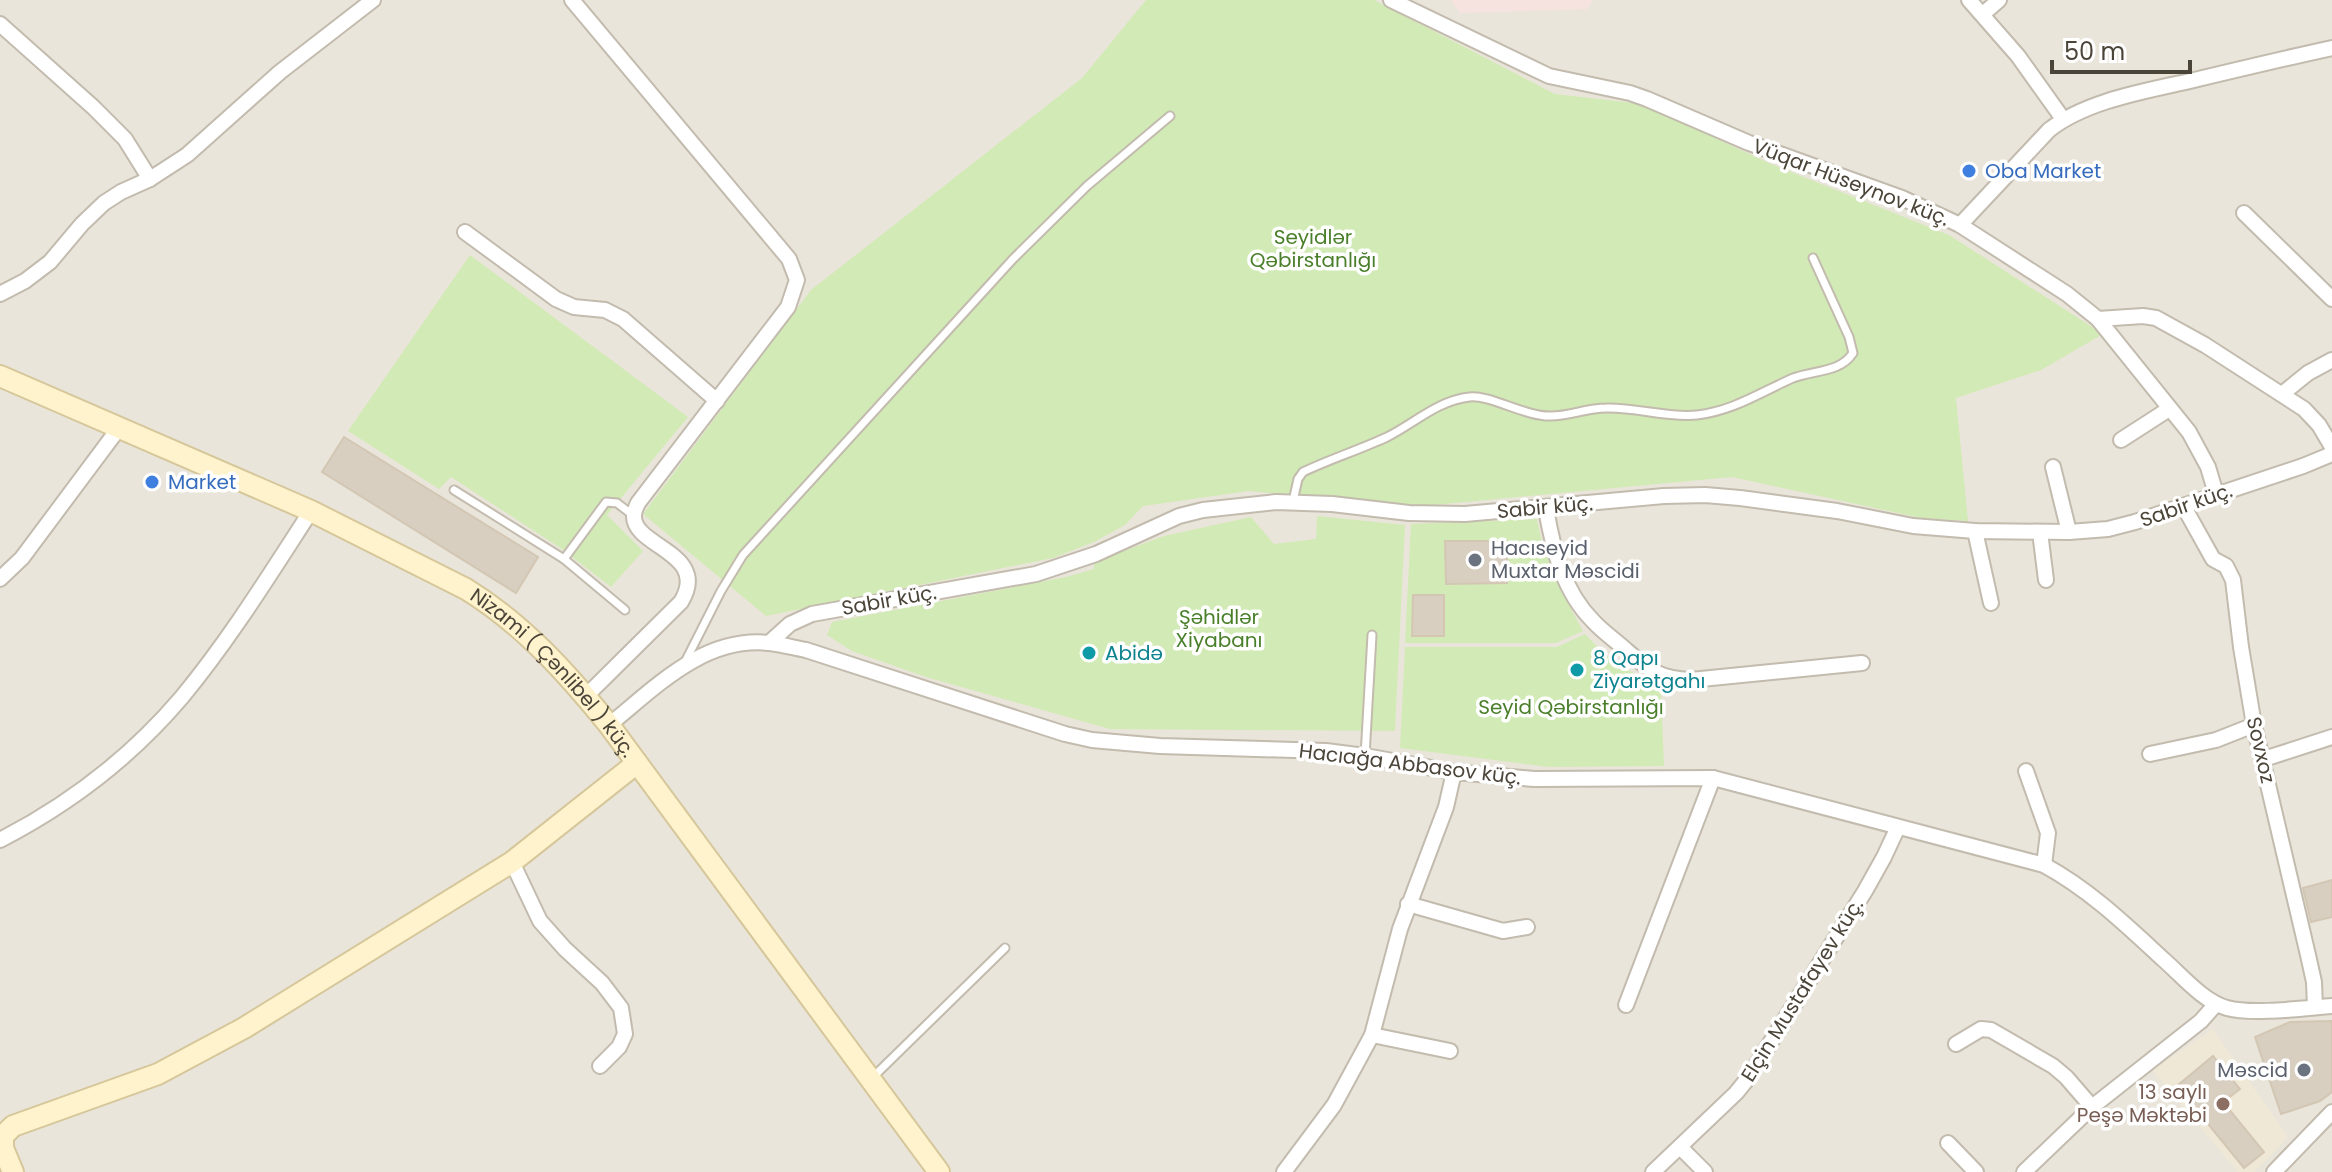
<svg xmlns="http://www.w3.org/2000/svg" width="2332" height="1172" font-family="Poppins,sans-serif">
<style>
.residential{fill:#eae5da}
.education{fill:#efe8d6}
.medical{fill:#f6e3e0}
.green{fill:#d2eab5}
.building{fill:#d8cfc1;stroke:#d3c7b4;stroke-width:2}
.lines{fill:none;stroke-linecap:round;stroke-linejoin:round}
.lane-casing{stroke:#c2bbae;stroke-width:11}
.street-casing{stroke:#c2bbae;stroke-width:18}
.secondary-casing{stroke:#d6c79b;stroke-width:24}
.lane{stroke:#fff;stroke-width:7}
.street{stroke:#fff;stroke-width:14}
.secondary{stroke:#fff3cd;stroke-width:20}
.shop-dot{fill:#3f7fe0;stroke:#fff;stroke-width:3}
.worship-dot{fill:#6b7280;stroke:#fff;stroke-width:3}
.culture-dot{fill:#0f9aa8;stroke:#fff;stroke-width:3}
.education-dot{fill:#8d6e63;stroke:#fff;stroke-width:3}
.labels{text-anchor:middle;dominant-baseline:central;stroke-width:7;stroke-linejoin:round;paint-order:stroke}
.shop-label{font-size:20px;fill:#366cbe;stroke:#fff;text-anchor:start}
.street-label{font-size:20px;fill:#4b4439;stroke:#fff}
.park-label{font-size:20px;fill:#4a7f2a;stroke:#fff}
.worship-label{font-size:20px;fill:#5b616d;stroke:#fff;text-anchor:start}
.culture-label{font-size:20px;fill:#0d838f;stroke:#fff;text-anchor:start}
.education-label{font-size:20px;fill:#785e54;stroke:#fff;text-anchor:end}
</style>
<rect width="100%" height="100%" fill="#f6f3ec"/>
<rect class="residential" x="0" y="0" width="2332" height="1172"/>
<path class="education" d="M2213,1029L2288,1137L2254,1172H2238L2152,1070Z"/>
<path class="medical" d="M1451,0H1593L1587,9L1460,13Z"/>
<g class="green">
<path d="M1146,0H1374L1555,94L1642,104L1771,164L1949,235L2103,334L2041,370L1956,398L1968,521L1921,518L1732,477L1413,507L1249,491L1143,506L1125,525L1094,542L1053,558L766,616L643,514L811,290L1082,78Z"/>
<path d="M470,255L688,417L607,515L643,551L611,587L559,547L451,477L439,489L348,431Z"/>
<path d="M1317,516L1405,525L1395,731L1110,729L926,677L852,651L827,635L832,622L1066,577L1094,569V562L1164,536L1251,517L1274,544L1316,539Z"/>
<path d="M1537,519C1544,560 1563,594 1583,631L1556,643H1405L1411,524Z"/>
<path d="M1585,634C1609,660 1628,672 1661,686L1664,766L1549,767L1400,748L1405,647H1557Z"/>
</g>
<g class="building">
<path d="M344,437L538,557L516,593L322,472Z"/>
<path d="M1445,541H1507V583L1446,584Z"/>
<path d="M1413,595H1444V636H1412Z"/>
<path d="M2332,880V917L2311,922L2303,888Z"/>
<path d="M2332,1021V1092L2320,1101L2281,1114L2255,1037L2290,1022Z"/>
<path d="M2213,1056L2240,1089L2223,1102L2264,1152L2244,1168L2177,1086Z"/>
</g>
<g class="lines">
<g class="lane-casing">
<g id="lane">
<path d="M454,490L564,559L625,610"/>
<path d="M1293,501L1298,479L1303,472C1330,459 1359,450 1387,437C1415,423 1437,401 1469,397C1489,394 1526,417 1551,416C1569,416 1587,408 1606,408C1636,407 1667,418 1697,415C1733,411 1761,392 1793,378C1814,370 1840,373 1853,353L1849,337L1813,258"/>
<path d="M564,559L606,502L617,503L634,516"/>
<path d="M684,664L721,591L743,555L1013,259L1087,186L1170,116"/>
<path d="M1365,756L1372,635"/>
<path d="M872,1078L1005,948"/>
</g>
</g>
<g class="street-casing">
<g id="street">
<path d="M572,0L789,259L797,280L788,307L638,503C636,507 634,511 634,516C633,547 711,553 681,602L586,696"/>
<path d="M1391,0L1549,76L1630,93L1647,99L1749,143L1902,198L1960,225L2067,294L2098,319L2189,432L2208,467L2216,494"/>
<path d="M1969,0L2018,56L2063,119"/>
<path d="M1983,14L1999,0"/>
<path d="M0,24L93,107L125,139L150,179"/>
<path d="M2244,213L2332,299"/>
<path d="M1960,225L2049,130C2087,100 2147,91 2194,80C2240,69 2286,58 2332,48"/>
<path d="M465,232L556,299L574,307L605,310L623,319L717,401"/>
<path d="M0,294L25,281L50,262L82,224L104,203L121,192L150,179L187,155L280,72L373,0"/>
<path d="M2098,319L2143,316L2156,318L2205,345L2304,409L2319,425L2332,447"/>
<path d="M2282,394L2308,373L2332,360"/>
<path d="M2121,440L2169,409"/>
<path d="M2053,467L2069,532"/>
<path d="M2184,507L2213,559L2226,566L2233,580L2241,647L2254,725L2308,955L2314,982L2315,1007"/>
<path d="M1546,509C1553,549 1563,591 1593,621C1603,632 1615,640 1626,650C1649,670 1659,679 1691,680L1862,663"/>
<path d="M1975,531L1991,603"/>
<path d="M2040,532L2046,580"/>
<path d="M0,579L22,558L119,428"/>
<path d="M769,643L790,624L812,614L1036,574L1096,554L1179,516L1203,510L1276,502L1332,504L1409,513L1465,514L1664,496L1705,495L1740,498L1837,511L1913,526L1975,531L2069,532L2108,529L2135,522L2303,466L2332,454"/>
<path d="M609,725C656,687 704,636 769,643C781,644 794,648 806,650L1065,734L1092,740L1160,746L1326,751L1365,756L1454,772L1534,779L1713,778L2044,865C2090,890 2126,925 2164,960C2182,976 2204,1002 2227,1008C2252,1015 2305,1008 2332,1006"/>
<path d="M2150,754L2216,740L2254,725"/>
<path d="M2264,759L2332,737"/>
<path d="M2026,771L2048,833L2044,865"/>
<path d="M0,840C68,805 132,756 182,697C230,639 270,574 311,511"/>
<path d="M512,862L540,921L565,949L602,983L621,1008L625,1034L619,1047L600,1066"/>
<path d="M1408,904L1503,931L1527,927"/>
<path d="M1626,1005L1713,778"/>
<path d="M1372,1035L1450,1051"/>
<path d="M1956,1044L1981,1029L1991,1030L2053,1066L2066,1077L2092,1107"/>
<path d="M1948,1143L1976,1172"/>
<path d="M1680,1147L1705,1172"/>
<path d="M1284,1172L1334,1105L1372,1035L1400,929L1446,807L1454,772"/>
<path d="M1653,1172L1736,1093L1749,1077L1865,891L1884,857L1898,827"/>
<path d="M2024,1172L2092,1107L2201,1021L2216,1004"/>
<path d="M2274,1172L2332,1112"/>
</g>
</g>
<g class="secondary-casing">
<g id="secondary">
<path id="s1" d="M0,376L311,511L466,589C523,624 567,673 609,725L939,1172"/>
<path d="M13,1172L3,1148V1136L13,1126L158,1074L244,1028L512,862L637,763"/>
</g>
</g>
<use href="#lane" class="lane"/>
<use href="#street" class="street"/>
<use href="#secondary" class="secondary"/>
</g>
<g class="shop-dot">
<circle cx="1969" cy="171" r="8"/>
<circle cx="152" cy="482" r="8"/>
</g>
<g class="worship-dot">
<circle cx="1475" cy="560" r="8"/>
<circle cx="2304" cy="1070" r="8"/>
</g>
<g class="culture-dot">
<circle cx="1089" cy="653" r="8"/>
<circle cx="1577" cy="670" r="8"/>
</g>
<circle class="education-dot" cx="2223" cy="1104" r="8"/>
<g class="labels">
<g class="shop-label">
<text x="1985" y="171">Oba Market</text>
<text x="168" y="482">Market</text>
</g>
<g class="street-label">
<text transform="translate(1851 182) rotate(21)">Vüqar Hüseynov küç.</text>
<text transform="translate(2186 505) rotate(-19)">Sabir küç.</text>
<text transform="translate(1545 507) rotate(-5)">Sabir küç.</text>
<text transform="translate(889 600) rotate(-10)">Sabir küç.</text>
<text stroke="none"><textPath href="#s1" startOffset="634">Nizami ( Çənlibel ) küç.</textPath></text>
<text transform="translate(2261 750) rotate(77)">Sovxoz</text>
<text transform="translate(1410 764) rotate(7)">Hacıağa Abbasov küç.</text>
<text transform="translate(1802 990) rotate(-58)">Elçin Mustafayev küç.</text>
</g>
<g class="park-label">
<text x="1313" y="237">Seyidlər<tspan x="1313" dy="23">Qəbirstanlığı</tspan></text>
<text x="1219" y="617">Şəhidlər<tspan x="1219" dy="23">Xiyabanı</tspan></text>
<text x="1571" y="707">Seyid Qəbirstanlığı</text>
</g>
<g class="worship-label">
<text x="1491" y="548">Hacıseyid<tspan x="1491" dy="23">Muxtar Məscidi</tspan></text>
<text x="2288" y="1070" text-anchor="end">Məscid</text>
</g>
<g class="culture-label">
<text x="1105" y="653">Abidə</text>
<text x="1593" y="658">8 Qapı<tspan x="1593" dy="23">Ziyarətgahı</tspan></text>
</g>
<g class="education-label">
<text x="2207" y="1092">13 saylı<tspan x="2207" dy="23">Peşə Məktəbi</tspan></text>
</g>
</g>
<path d="M2052 60v12h138v-12" fill="none" stroke="#4b4439" stroke-width="4"/>
<text x="2064" y="60" font-size="24" fill="#4b4439" stroke="#ffffff" stroke-width="6" paint-order="stroke">50 m</text>
</svg>
